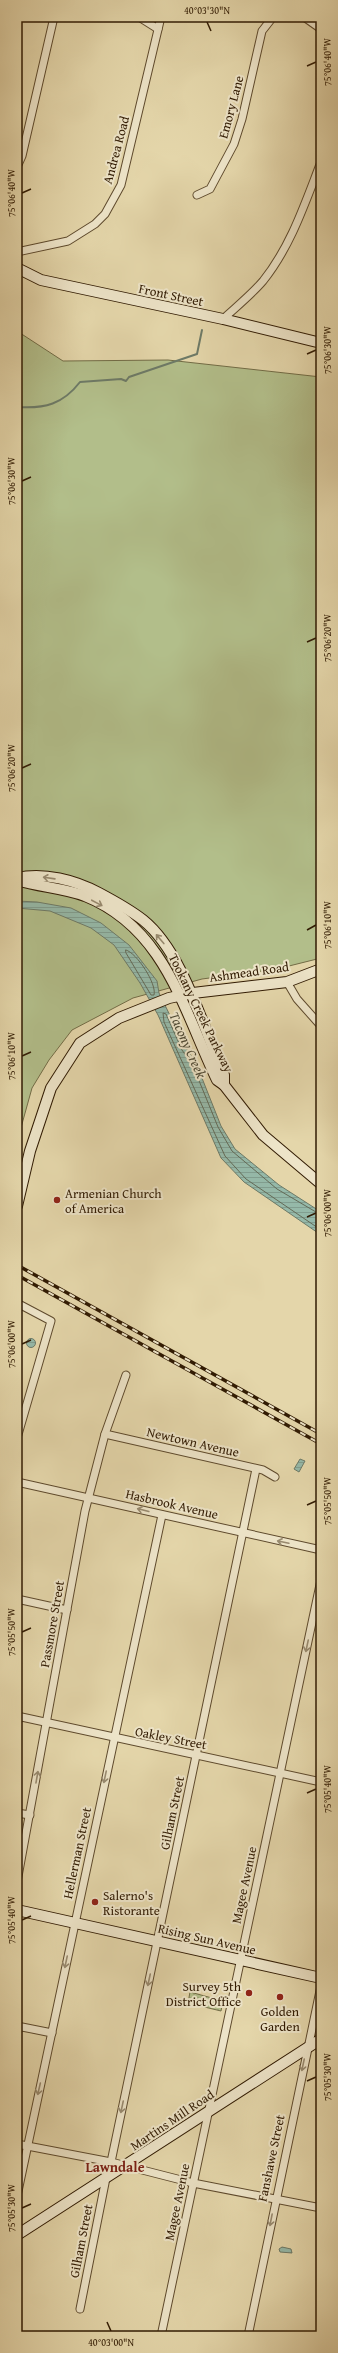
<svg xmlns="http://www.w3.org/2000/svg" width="338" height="2353" font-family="'Gentium Book Plus',serif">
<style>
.grass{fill:#b2be8a;stroke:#726c46}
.park{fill:url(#park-dots);stroke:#726c46}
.water{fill:url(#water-rules);stroke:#6d7a67}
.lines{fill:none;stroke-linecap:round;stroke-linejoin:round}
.shore{stroke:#636a56;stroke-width:1}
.stream{stroke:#6d7a67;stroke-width:2}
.street-casing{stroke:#5e4a2d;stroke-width:9}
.secondary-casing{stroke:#311b03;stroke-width:12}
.street{stroke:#ede4c8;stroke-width:7}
.secondary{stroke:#ede4c8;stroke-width:10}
.rail-casing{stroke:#311b03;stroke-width:3.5}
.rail{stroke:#ede4c8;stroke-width:2;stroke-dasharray:6;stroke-linecap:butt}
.oneway{stroke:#988a6f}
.ticks{fill:none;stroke:#311b03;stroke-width:1.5}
.poi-dot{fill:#8f2418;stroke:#ede4c8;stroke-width:1.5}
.labels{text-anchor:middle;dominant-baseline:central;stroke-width:4;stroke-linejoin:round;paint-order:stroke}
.street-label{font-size:13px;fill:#311b03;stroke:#ede4c8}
.poi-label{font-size:13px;fill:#311b03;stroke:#ede4c8;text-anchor:start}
.water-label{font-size:14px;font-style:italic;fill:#4f4a35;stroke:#ede4c8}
.neighbourhood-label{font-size:14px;font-weight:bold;fill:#7a1f14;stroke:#ede4c8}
.neatline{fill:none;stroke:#311b03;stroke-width:1.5}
.ticks-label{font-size:10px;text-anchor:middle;fill:#311b03}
</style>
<defs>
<pattern id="park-dots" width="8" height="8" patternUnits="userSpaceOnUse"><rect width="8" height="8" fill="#b2be8a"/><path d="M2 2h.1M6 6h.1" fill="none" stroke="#9aa375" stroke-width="1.8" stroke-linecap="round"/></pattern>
<pattern id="water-rules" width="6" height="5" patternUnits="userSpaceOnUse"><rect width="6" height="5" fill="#95b9a9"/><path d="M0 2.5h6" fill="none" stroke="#819e90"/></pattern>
</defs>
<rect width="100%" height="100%" fill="#e4d6aa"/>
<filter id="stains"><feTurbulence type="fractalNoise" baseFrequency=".005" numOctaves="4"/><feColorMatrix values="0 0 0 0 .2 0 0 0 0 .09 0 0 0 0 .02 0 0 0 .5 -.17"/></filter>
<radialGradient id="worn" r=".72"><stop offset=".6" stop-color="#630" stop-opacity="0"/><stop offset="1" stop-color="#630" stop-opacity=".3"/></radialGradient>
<path class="grass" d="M17,331L63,361L168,360L321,377V958L277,969L202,979L133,998L72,1030L49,1060L32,1088L17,1142Z"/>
<path class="park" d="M190,1992L223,2001L221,2011L188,2003Z"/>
<g class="water">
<path d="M17,901L37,902L71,908L101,923L129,945L157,981L159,993L186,1048L196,1063L221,1126L235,1149L279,1185L321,1212V1235L244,1182L221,1158L158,1015L140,983L114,945L91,928L50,911L17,908Z"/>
<circle cx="31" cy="1343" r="4.5"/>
<path d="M300,1459L305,1461L299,1472L294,1469Z"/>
<path d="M282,2247L291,2249L292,2253L280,2252L279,2249Z"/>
</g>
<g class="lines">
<g class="shore">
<path d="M126,950C137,953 157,984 154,995H151L126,953Z"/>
<path d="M321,1215L277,1189L232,1151L218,1127L193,1066L182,1050L166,1014L163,1013L164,1022L225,1156L246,1179L321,1230"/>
</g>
<path class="stream" d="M17,407C45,409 63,404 80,382L121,379L126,381L129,377L197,354L202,330"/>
<g class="street-casing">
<g id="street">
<path d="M139,17L158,29"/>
<path d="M304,17L321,29"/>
<path d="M17,167L22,156L54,17"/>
<path d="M197,195L210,189L234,144L242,119L262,31L273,17"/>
<path d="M17,252L68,241L95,224L105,214L121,185L161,17"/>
<path d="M223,319C236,307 251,295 263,281C291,246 305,203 321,162"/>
<path d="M287,982L297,999L321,1026"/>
<path d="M17,1303L51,1321L17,1438"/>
<path d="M105,1434L263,1470L275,1477"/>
<path d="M17,1482L321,1550"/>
<path d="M17,1599L67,1610"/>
<path d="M17,1716L321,1782"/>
<path d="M17,1813L30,1815"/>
<path d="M17,1882L85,1511L105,1434L126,1375"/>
<path d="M17,2026L52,2033"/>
<path d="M17,2144L111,2162L193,2183L321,2208"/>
<path d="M111,2162L256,1469"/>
<path d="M17,2196L162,1515"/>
<path d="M80,2309L106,2178"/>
<path d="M161,2336L321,1580"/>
<path d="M248,2336L321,1986"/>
</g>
</g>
<g class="secondary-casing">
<g id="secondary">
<path d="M17,268L41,280L223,319L321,343"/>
<path d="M17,878C44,872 75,880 99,893C114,901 129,909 143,920C183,952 203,1028 224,1075V1085"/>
<path d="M17,880C39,887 63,888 85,896C165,928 183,1009 217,1080L224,1085L263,1135L321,1184"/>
<path d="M17,1206L30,1151L51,1088L80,1043L119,1018L169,998L193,993L287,982L321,969"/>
<path d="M17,1910L321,1978"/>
<path d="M17,2235L321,2039"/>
</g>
</g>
<use href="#street" class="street"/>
<use href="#secondary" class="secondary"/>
<g class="rail-casing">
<g id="rail">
<path d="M17,1265L321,1434"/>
<path d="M17,1275L321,1444"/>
</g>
</g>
<use href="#rail" class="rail"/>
</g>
<defs><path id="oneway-shaft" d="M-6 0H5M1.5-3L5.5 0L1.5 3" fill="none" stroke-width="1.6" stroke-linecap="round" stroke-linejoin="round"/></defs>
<g class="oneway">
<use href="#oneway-shaft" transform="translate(49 878) rotate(-172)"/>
<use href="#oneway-shaft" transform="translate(97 903) rotate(28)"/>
<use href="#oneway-shaft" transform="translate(160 939) rotate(-130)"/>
<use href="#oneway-shaft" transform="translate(143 1510) rotate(-166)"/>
<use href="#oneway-shaft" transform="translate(283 1542) rotate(-168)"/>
<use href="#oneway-shaft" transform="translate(307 1646) rotate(102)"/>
<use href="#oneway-shaft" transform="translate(37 1777) rotate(-80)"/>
<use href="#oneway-shaft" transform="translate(105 1777) rotate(102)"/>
<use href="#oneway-shaft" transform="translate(66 1962) rotate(102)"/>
<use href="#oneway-shaft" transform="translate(149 1980) rotate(102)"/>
<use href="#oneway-shaft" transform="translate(303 2065) rotate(102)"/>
<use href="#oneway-shaft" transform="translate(39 2089) rotate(103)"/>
<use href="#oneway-shaft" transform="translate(122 2107) rotate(102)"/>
<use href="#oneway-shaft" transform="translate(271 2220) rotate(101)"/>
</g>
<path class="ticks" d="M207,22L211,31M307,66L316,62M22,193L31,189M307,354L316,350M22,481L31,477M307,642L316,638M22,768L31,764M307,930L316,925M22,1056L31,1052M307,1217L316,1213M22,1344L31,1340M307,1505L316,1501M22,1632L31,1628M307,1793L316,1789M22,1920L31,1916M307,2081L316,2077M22,2208L31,2204M107,2322L111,2331"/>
<g class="poi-dot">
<circle cx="57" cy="1200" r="4"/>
<circle cx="95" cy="1902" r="4"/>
<circle cx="249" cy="1993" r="4"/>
<circle cx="280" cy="1997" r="4"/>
</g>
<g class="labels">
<g class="street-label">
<text transform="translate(231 107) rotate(-75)">Emory Lane</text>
<text transform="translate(116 150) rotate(-75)">Andrea Road</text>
<text transform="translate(171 295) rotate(12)">Front Street</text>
<text transform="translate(249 972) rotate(-8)">Ashmead Road</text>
<text transform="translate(201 1013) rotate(64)">Tookany Creek Parkway</text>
<text transform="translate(193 1442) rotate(13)">Newtown Avenue</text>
<text transform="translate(172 1504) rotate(13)">Hasbrook Avenue</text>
<text transform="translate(52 1624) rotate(-80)">Passmore Street</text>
<text transform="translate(171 1738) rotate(11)">Oakley Street</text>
<text transform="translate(172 1813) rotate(-78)">Gilham Street</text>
<text transform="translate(77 1853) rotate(-78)">Hellerman Street</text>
<text transform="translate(244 1885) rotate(-78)">Magee Avenue</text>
<text transform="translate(207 1939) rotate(13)">Rising Sun Avenue</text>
<text transform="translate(172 2120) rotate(-34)">Martins Mill Road</text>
<text transform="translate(271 2158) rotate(-78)">Fanshawe Street</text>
<text transform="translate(177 2202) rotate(-78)">Magee Avenue</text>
<text transform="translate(81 2241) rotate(-79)">Gilham Street</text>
</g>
<g class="poi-label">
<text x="65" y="1193">Armenian Church<tspan x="65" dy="15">of America</tspan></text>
<text x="103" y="1895">Salerno's<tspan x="103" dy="15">Ristorante</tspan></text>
<text x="241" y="1986" text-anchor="end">Survey 5th<tspan x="241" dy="15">District Office</tspan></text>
<text x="280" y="2011" text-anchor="middle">Golden<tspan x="280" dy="15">Garden</tspan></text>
</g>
<g class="water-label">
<text transform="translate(188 1045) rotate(66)">Tacony Creek</text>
</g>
<g class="neighbourhood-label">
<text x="115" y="2167">Lawndale</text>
</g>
</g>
<rect width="338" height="2353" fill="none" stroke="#e4d6aa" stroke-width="44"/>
<rect x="22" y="22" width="294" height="2309" class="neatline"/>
<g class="ticks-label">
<text x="207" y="14">40°03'30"N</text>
<text transform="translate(327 62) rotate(-90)" y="4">75°06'40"W</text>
<text transform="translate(11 193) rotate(-90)" y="4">75°06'40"W</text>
<text transform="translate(327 350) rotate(-90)" y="4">75°06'30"W</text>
<text transform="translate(11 481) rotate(-90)" y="4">75°06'30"W</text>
<text transform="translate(327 638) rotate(-90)" y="4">75°06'20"W</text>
<text transform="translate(11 768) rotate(-90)" y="4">75°06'20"W</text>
<text transform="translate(327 925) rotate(-90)" y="4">75°06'10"W</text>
<text transform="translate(11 1056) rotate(-90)" y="4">75°06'10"W</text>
<text transform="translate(327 1213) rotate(-90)" y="4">75°06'00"W</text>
<text transform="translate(11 1344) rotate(-90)" y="4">75°06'00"W</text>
<text transform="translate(327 1501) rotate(-90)" y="4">75°05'50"W</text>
<text transform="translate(11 1632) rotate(-90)" y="4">75°05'50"W</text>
<text transform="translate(327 1789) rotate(-90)" y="4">75°05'40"W</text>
<text transform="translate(11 1920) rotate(-90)" y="4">75°05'40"W</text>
<text transform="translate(327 2077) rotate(-90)" y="4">75°05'30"W</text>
<text transform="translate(11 2208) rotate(-90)" y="4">75°05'30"W</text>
<text x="111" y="2346">40°03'00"N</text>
</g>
<rect width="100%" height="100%" filter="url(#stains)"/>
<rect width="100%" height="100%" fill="url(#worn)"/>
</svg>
